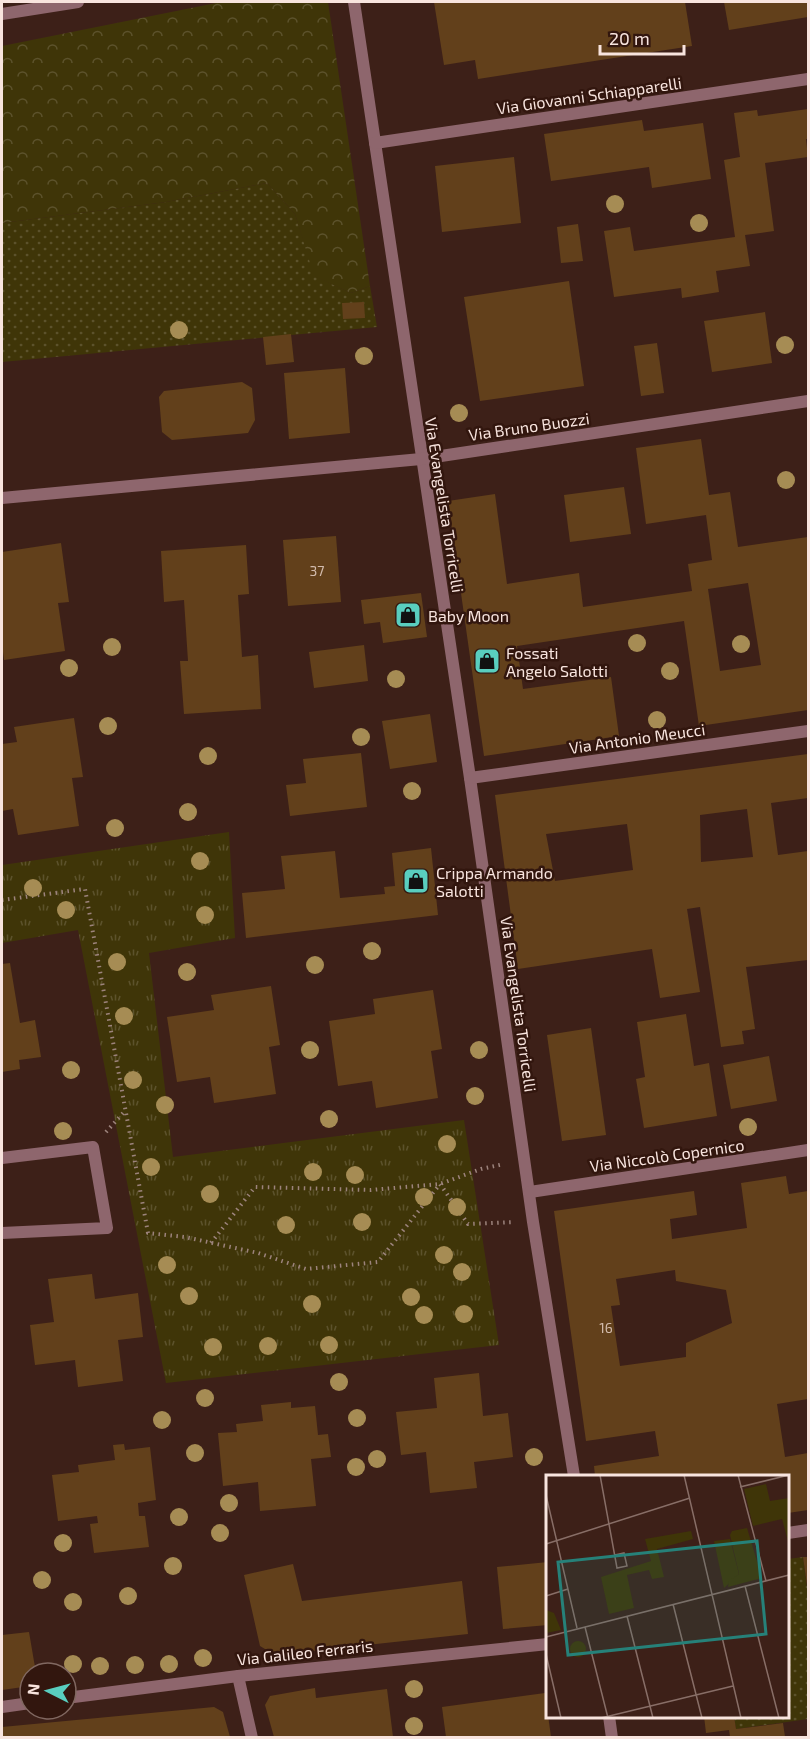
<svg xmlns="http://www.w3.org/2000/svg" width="810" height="1739" font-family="'Exo 2',sans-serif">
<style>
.grass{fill:url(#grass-dots)}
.forest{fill:url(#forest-crowns)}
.park{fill:url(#park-tufts)}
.building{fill:#62401b;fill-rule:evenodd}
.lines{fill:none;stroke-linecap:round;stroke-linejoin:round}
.path{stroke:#9c837c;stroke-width:4;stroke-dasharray:1.5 4.5;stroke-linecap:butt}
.street{stroke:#8e666d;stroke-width:12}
.tree{fill:#a68c54}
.labels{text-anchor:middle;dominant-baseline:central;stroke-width:5;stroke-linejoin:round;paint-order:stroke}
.number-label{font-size:14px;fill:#d2bbad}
.street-label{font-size:16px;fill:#f8e4de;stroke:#32160e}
.poi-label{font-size:16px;fill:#f8e4de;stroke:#32160e;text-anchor:start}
.inset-road{fill:none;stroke:#886e67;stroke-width:1.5}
.view{fill:#268179;fill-opacity:0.15;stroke:#268179;stroke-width:3}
.inset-edge{fill:none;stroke:#f8e4de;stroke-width:3}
</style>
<defs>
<pattern id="grass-dots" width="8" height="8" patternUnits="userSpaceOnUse" patternTransform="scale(1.5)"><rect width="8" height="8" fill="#3f3508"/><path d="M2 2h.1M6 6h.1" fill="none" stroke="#5c522c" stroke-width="1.8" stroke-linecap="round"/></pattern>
<pattern id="forest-crowns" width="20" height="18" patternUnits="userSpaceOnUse" patternTransform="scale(1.5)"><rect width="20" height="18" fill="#3f3508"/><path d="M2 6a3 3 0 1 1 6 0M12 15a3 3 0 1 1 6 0" fill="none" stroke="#5c522c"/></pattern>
<pattern id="park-tufts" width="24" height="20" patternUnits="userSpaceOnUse" patternTransform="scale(1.5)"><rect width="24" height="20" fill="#3f3508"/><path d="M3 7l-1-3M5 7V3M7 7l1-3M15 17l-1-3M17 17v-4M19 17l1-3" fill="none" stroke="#5c522c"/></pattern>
</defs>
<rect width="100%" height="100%" fill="#3d2018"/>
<g class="grass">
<path d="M267,183L295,214L315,276L351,293L370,286L377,327L2,362V223L166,202Z"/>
<path d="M803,1557L808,1595V1719L736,1729L734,1717L788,1716V1559Z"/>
</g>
<path class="forest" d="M221,2H328L370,286L351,293L314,276L295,214L267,183L166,202L2,223V46Z"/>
<path class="park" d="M229,832L235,938L149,953L173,1157L464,1120L499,1345L166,1383L78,930L2,943V865Z"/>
<g class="building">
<path d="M434,2H685L692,46L478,79L475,60L444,65Z"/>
<path d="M724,2H807L808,17L729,30Z"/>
<path d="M808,109V139H806L808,157L765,163L774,231L745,235L750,266L716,271L719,292L682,298L681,288L614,297L604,231L630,227L634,251L735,237L724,160L740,157L734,113L757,110L758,116Z"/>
<path d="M642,120L644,131L703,123L711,179L652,188L649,167L551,181L544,134Z"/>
<path d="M514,157L521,223L442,232L435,166Z"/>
<path d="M578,224L583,261L561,263L557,227Z"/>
<path d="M569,281L584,386L480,401L464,297Z"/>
<path d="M364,302L365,318L343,319L342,303Z"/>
<path d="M765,312L772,363L712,372L704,321Z"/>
<path d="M291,334L294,362L266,365L263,337Z"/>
<path d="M657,343L664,393L641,396L634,346Z"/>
<path d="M345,368L350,433L289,439L284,373Z"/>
<path d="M242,382L252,388L255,420L248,433L172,440L162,432L159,397L164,391Z"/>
<path d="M701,439L709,495L730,492L738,547L808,537V710L699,726L684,621L517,646L523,689L611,677L619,736L484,756L448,501L495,494L507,584L579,573L583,607L692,591L688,564L712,560L706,515L646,524L636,448ZM748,583L761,665L720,671L708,589Z"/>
<path d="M624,487L631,534L570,542L564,495Z"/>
<path d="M336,536L341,602L288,606L283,540Z"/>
<path d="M61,543L69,602L58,603L65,651L4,660L2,644V552Z"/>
<path d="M246,545L249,594L238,595L242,657L258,655L261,709L184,714L180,661H188L184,600L164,602L161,551Z"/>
<path d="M421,593L427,637L383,643L380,622L364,624L361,600Z"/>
<path d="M364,645L368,681L314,688L309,652Z"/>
<path d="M430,714L437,762L390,769L382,721Z"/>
<path d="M74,718L83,777L72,778L79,826L18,835L13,809L2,811V744L17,742L14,727Z"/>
<path d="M361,753L367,807L290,816L286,785L306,783L303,759Z"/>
<path d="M808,754V798L771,803L778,855L808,851V960L746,967L755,1029L742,1031L744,1044L721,1047L700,907L687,909L700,992L660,998L652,949L518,969L495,795ZM747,809L753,857L701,862L700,815ZM627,824L633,870L555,881L546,834Z"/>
<path d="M431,848L438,915L246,938L242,893L285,889L281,856L335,851L340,898L385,894L384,887L395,886L392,853Z"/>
<path d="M10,963L20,1023L35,1020L41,1057L19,1060L20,1069L2,1072V964Z"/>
<path d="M271,986L280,1045L269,1047L276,1094L214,1103L210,1077L177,1082L167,1017L214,1010L211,995Z"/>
<path d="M433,990L442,1049L431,1051L438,1098L376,1108L372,1081L338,1086L329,1021L375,1014L373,999Z"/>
<path d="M686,1014L694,1066L709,1063L717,1116L644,1128L636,1079L645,1077L637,1022Z"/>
<path d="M591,1028L606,1135L562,1141L547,1035Z"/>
<path d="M769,1056L777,1101L731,1109L723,1065Z"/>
<path d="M786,1176L789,1194L808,1191V1399L777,1404L785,1457L808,1453V1510L788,1513V1476H595L594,1466L659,1456L655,1431L586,1441L554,1211L694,1191L697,1215L670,1219L672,1239L747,1228L741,1183ZM675,1270L676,1281L726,1290L732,1323L686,1343V1357L620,1366L611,1306L620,1305L616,1279Z"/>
<path d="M92,1274L95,1299L138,1293L143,1337L118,1340L123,1381L78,1387L75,1360L35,1365L30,1325L54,1322L48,1279Z"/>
<path d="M479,1373L483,1416L508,1413L513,1457L474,1462L477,1488L430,1493L426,1452L401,1455L396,1412L437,1408L434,1378Z"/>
<path d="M291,1402V1408L315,1406L318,1435L328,1434L331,1457L311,1459L316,1506L260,1511L258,1482L223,1486L218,1433L237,1432L236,1424L263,1421L261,1405Z"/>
<path d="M124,1444L125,1450L150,1447L156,1500L138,1503L139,1516H145L149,1547L94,1553L90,1524L98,1523L97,1516L58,1521L52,1475L79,1472L78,1465L115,1460L113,1445Z"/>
<path d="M803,1557H808V1585H807Z"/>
<path d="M548,1562V1625L503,1629L497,1567Z"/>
<path d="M293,1564L302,1601L462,1581L468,1634L275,1655L260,1646L244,1575Z"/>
<path d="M29,1632L36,1673H30V1686L2,1690V1635Z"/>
<path d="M315,1688L316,1698L387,1689L393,1737H274L265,1705L270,1696Z"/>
<path d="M545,1693L551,1737H446L442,1707Z"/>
<path d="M214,1707L223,1712L230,1737H2V1727Z"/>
<path d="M704,1716H734L736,1729L783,1723L785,1737H730L729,1730L706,1733Z"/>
</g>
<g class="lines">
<g class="path">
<path d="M2,900L85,889L148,1233L185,1237L258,1253L306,1269L378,1262L440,1184L468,1224L515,1222"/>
<path d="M106,1132L125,1111"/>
<path d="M211,1243L255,1187L371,1190L440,1184L481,1169L504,1164"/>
</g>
<g class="street">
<path d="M354,2L470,778L533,1222L574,1476"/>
<path d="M2,14L78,2"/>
<path d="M375,143L808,79"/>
<path d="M2,498L421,459L808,401"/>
<path d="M470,778L808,731"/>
<path d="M2,1158L93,1147L107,1228L2,1233"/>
<path d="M530,1192L808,1150"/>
<path d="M788,1533L808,1530"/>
<path d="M238,1676L252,1738"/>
<path d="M66,1698L238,1676L548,1644"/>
<path d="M2,1707L30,1703"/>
<path d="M609,1716L612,1738"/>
</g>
</g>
<g class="tree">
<circle cx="615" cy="204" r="9"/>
<circle cx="699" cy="223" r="9"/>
<circle cx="179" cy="330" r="9"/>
<circle cx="785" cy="345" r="9"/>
<circle cx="364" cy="356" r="9"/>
<circle cx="459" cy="413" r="9"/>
<circle cx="786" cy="480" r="9"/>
<circle cx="637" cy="643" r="9"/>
<circle cx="741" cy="644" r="9"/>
<circle cx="112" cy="647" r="9"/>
<circle cx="69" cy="668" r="9"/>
<circle cx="670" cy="671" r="9"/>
<circle cx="396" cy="679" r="9"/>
<circle cx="657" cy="720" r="9"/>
<circle cx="108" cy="726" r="9"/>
<circle cx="361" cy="737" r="9"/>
<circle cx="208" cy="756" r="9"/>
<circle cx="412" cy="791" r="9"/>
<circle cx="188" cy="812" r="9"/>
<circle cx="115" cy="828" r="9"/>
<circle cx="200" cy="861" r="9"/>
<circle cx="33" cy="888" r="9"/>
<circle cx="66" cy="910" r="9"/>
<circle cx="205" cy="915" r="9"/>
<circle cx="372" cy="951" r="9"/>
<circle cx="117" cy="962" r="9"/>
<circle cx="315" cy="965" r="9"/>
<circle cx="187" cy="972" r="9"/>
<circle cx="124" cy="1016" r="9"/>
<circle cx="310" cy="1050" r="9"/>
<circle cx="479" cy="1050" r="9"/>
<circle cx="71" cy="1070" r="9"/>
<circle cx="133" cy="1080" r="9"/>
<circle cx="475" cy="1096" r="9"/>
<circle cx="165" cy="1105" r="9"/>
<circle cx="329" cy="1119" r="9"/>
<circle cx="748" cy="1127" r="9"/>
<circle cx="63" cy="1131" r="9"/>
<circle cx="447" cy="1144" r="9"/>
<circle cx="151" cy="1167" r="9"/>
<circle cx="313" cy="1172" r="9"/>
<circle cx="355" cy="1175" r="9"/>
<circle cx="210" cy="1194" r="9"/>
<circle cx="424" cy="1197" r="9"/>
<circle cx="457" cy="1207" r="9"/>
<circle cx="362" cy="1222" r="9"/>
<circle cx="286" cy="1225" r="9"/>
<circle cx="444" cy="1255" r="9"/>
<circle cx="167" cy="1265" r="9"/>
<circle cx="462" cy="1272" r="9"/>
<circle cx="189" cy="1296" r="9"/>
<circle cx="411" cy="1297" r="9"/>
<circle cx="312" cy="1304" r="9"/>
<circle cx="464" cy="1314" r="9"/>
<circle cx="424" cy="1315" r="9"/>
<circle cx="329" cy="1345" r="9"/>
<circle cx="268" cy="1346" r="9"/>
<circle cx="213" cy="1347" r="9"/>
<circle cx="339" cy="1382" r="9"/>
<circle cx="205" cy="1398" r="9"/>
<circle cx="357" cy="1418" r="9"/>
<circle cx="162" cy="1420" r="9"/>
<circle cx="195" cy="1453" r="9"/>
<circle cx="534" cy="1457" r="9"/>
<circle cx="377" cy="1459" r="9"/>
<circle cx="356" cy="1467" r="9"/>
<circle cx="229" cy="1503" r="9"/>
<circle cx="179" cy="1517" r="9"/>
<circle cx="220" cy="1533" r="9"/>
<circle cx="63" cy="1543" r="9"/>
<circle cx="173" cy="1566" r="9"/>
<circle cx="42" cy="1580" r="9"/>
<circle cx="128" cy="1596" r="9"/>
<circle cx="73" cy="1602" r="9"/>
<circle cx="203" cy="1658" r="9"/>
<circle cx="73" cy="1664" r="9"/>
<circle cx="169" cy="1664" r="9"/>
<circle cx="135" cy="1665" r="9"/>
<circle cx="100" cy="1666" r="9"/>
<circle cx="414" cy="1689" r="9"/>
<circle cx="414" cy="1726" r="9"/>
</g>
<defs>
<g id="shop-square" transform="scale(1.35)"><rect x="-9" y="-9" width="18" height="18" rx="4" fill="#59cebf" stroke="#32160e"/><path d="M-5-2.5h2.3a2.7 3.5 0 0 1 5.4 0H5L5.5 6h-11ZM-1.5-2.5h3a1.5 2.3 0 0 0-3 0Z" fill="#111"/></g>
</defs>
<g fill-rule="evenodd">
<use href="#shop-square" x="408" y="615"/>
<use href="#shop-square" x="487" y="661"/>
<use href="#shop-square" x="416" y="881"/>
</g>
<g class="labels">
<g class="number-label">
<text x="317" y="570">37</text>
<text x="606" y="1327">16</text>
</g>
<g class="street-label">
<text transform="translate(589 95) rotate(-8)">Via Giovanni Schiapparelli</text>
<text transform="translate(529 426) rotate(-8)">Via Bruno Buozzi</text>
<text transform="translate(445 505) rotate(81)">Via Evangelista Torricelli</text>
<text transform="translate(637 738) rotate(-8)">Via Antonio Meucci</text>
<text transform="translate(519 1004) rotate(82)">Via Evangelista Torricelli</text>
<text transform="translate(667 1155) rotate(-8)">Via Niccolò Copernico</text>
<text transform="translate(305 1652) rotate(-6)">Via Galileo Ferraris</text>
</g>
<g class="poi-label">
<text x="428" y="615">Baby Moon</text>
<text x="506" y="652">Fossati<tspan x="506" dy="18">Angelo Salotti</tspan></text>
<text x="436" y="872">Crippa Armando<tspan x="436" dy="18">Salotti</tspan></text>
</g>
</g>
<g transform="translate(546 1475)">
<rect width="243" height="243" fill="#3d2018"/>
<path d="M184,64L193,99L178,113L168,66ZM0,135L8,138L15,155L0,158ZM24 174a8 8 0 1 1 16 0a8 8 0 1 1-16 0Z" fill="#3f3508"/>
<path d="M201,53L216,103L182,112L183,106L193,99L184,60L186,56Z" fill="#3f3508"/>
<path d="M220,9L224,26L243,23V70L236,44L207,51L198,14ZM145,56L147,64L111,74L118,102L106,104L103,95L81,100L88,133L63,139L55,102L105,86L99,64Z" fill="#3f3508"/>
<path class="inset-road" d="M54,0L71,93L81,91L78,78L69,80M138,0L195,243M192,0L220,106M194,12L243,0M0,20L31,153M0,69L144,23M199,111L233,243M0,121L22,114M127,129L156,243M81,141L107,243M39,152L62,243M0,162L243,100M0,179L15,243M55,243L187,211"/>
<path class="view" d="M211,66L220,159L22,180L12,87Z"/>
<rect width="243" height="243" class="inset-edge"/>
</g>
<rect width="810" height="1739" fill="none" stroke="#f8e4de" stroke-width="6"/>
<g transform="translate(48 1691) rotate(276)"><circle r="28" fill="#32160e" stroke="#816861" stroke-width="1.5"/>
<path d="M0-4.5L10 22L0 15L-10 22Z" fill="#59cebf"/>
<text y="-9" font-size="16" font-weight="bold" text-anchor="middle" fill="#f8e4de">N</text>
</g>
<path d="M600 45v9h84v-9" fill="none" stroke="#f8e4de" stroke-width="3"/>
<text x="609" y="45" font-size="18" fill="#f8e4de" stroke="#32160e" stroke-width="4.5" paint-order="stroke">20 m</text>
</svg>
